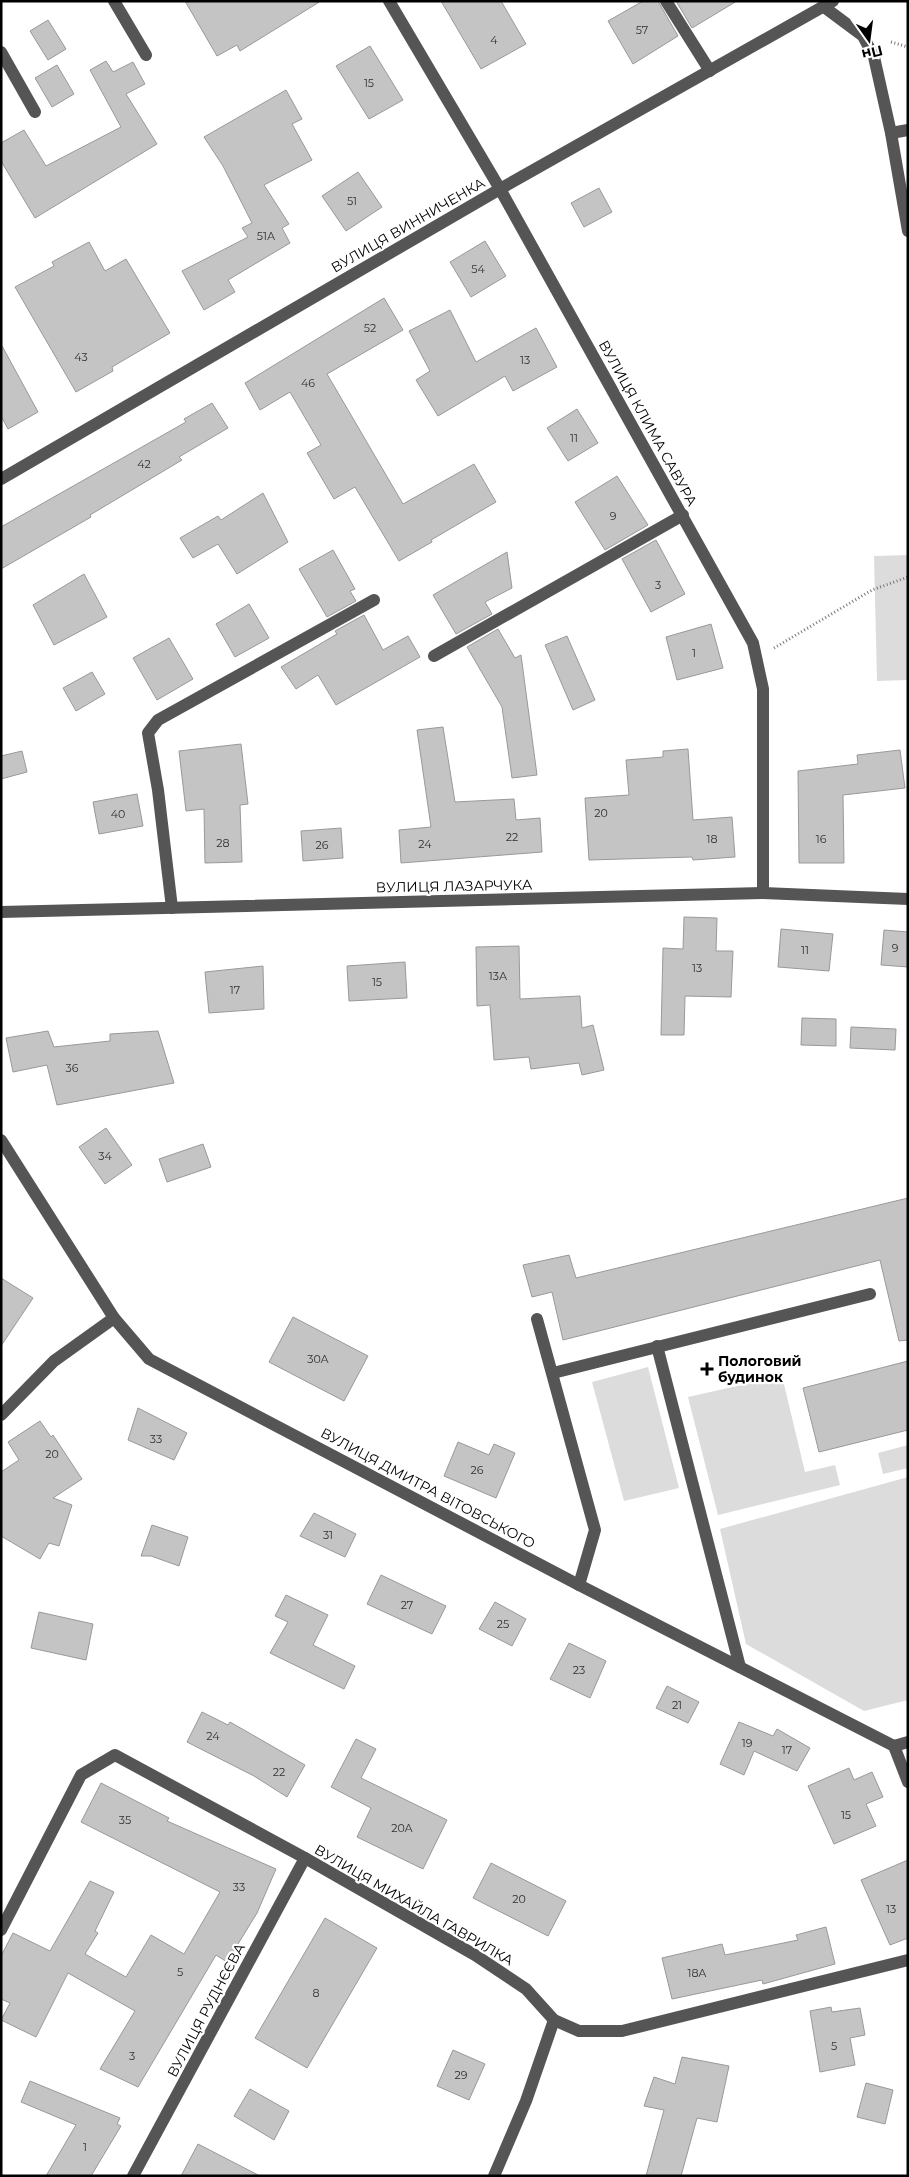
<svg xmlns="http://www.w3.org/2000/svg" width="909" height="2177" font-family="Montserrat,sans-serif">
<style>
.green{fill:#dcdcdc}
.building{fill:#c4c4c4;stroke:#999}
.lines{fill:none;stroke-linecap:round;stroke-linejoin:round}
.path{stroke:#777;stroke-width:3;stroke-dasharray:1 2.5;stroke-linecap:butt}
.minor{stroke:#555;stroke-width:12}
.poi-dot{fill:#000;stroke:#fff;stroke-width:2}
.labels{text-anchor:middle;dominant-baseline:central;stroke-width:4.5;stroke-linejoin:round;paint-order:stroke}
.number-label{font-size:11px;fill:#313131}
.street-label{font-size:14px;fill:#000;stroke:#fff}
.poi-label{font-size:14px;font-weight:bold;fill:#000;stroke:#fff;text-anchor:start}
</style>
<rect width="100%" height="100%" fill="#fff"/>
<g class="green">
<path d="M908,555V680L877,681L874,556Z"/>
<path d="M648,1367L679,1488L624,1501L592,1382Z"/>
<path d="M782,1376L805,1472L835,1465L840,1485L718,1515L688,1397Z"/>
<path d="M908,1445V1468L883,1474L878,1453Z"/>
<path d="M908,1477V1700L864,1711L746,1644L720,1529Z"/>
</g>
<g class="building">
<path d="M185,1H321L240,51L237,45L217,56Z"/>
<path d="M441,1H501L526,44L481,69Z"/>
<path d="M643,1H658L678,36L633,64L608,21Z"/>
<path d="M676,1H737L692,28Z"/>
<path d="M48,20L66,49L48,60L30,31Z"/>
<path d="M370,46L403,100L369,119L336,66Z"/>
<path d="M106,61L113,72L133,62L145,84L126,94L157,144L35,218L1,161V143L24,130L46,166L121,127L90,70Z"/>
<path d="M57,65L74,94L52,107L35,78Z"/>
<path d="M286,90L302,119L292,124L312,160L264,185L289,224L282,228L290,243L228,280L235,292L204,310L182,271L248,237L242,228L252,223L223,166L204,137Z"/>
<path d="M358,172L382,207L346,231L322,196Z"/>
<path d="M599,188L612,212L584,227L571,203Z"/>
<path d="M485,241L506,276L471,297L450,262Z"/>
<path d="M89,242L105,271L126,259L170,333L112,367L113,371L76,392L15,287L54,266L52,262Z"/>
<path d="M384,298L403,330L327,374L403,504L474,464L496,502L431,540L432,542L399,561L355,487L334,499L307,453L321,445L290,392L260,410L245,383Z"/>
<path d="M450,310L476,362L536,328L557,367L513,391L505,376L438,416L416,380L430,371L409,331Z"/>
<path d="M1,344L38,412L8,429L1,416Z"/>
<path d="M212,403L228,428L179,457L182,460L90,515L91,517L1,569V527L186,422L184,419Z"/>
<path d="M577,409L598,443L568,461L547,428Z"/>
<path d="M617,476L648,525L605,550L575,502Z"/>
<path d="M263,493L288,542L237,574L218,544L193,558L180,538L218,516L221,520Z"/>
<path d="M656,540L685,594L651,612L622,559Z"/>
<path d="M333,550L355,589L350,591L356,601L327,617L299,569Z"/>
<path d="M507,552L512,588L485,602L492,614L456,634L433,595Z"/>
<path d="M84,574L107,617L54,645L33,605Z"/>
<path d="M249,604L269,638L235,657L216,624Z"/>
<path d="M364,615L383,650L408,636L420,657L336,705L318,675L296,689L281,667L337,634L335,631Z"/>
<path d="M711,624L723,668L677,680L666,637Z"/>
<path d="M498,629L515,658L521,655L537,775L512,778L502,707L467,647Z"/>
<path d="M567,636L595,700L573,710L545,645Z"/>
<path d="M169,638L193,679L157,700L133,658Z"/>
<path d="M92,672L105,694L76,711L63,688Z"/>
<path d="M443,727L455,802L514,799L516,820L540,818L542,852L401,863L399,830L431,827L417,730Z"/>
<path d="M241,744L248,804L240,805L242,862L205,863L204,809L186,811L179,751Z"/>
<path d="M688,749L693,820L732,817L735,857L693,860L692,857L589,860L585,798L629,795L626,760L663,757V751Z"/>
<path d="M900,750L905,788L843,795L844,863H799L798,771L858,764L857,755Z"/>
<path d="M22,751L27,772L1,779V756Z"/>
<path d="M137,794L143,826L99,834L93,802Z"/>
<path d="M341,828L343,858L303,861L301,831Z"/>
<path d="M684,917L717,918L716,951H733L731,997L685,996L684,1035H661L663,948L683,949Z"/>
<path d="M781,929L833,934L829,971L778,967Z"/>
<path d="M884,930L908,932V967L881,965Z"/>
<path d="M519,946L520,999L580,996L582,1028L593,1025L604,1070L582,1075L579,1063L531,1069L529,1057L494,1060L490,1005L477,1006L476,947Z"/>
<path d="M405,962L407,998L349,1001L347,966Z"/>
<path d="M263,966L264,1009L209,1013L205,972Z"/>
<path d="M802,1018L836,1019V1046L801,1045Z"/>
<path d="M851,1027L896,1029L895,1050L850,1048Z"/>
<path d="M48,1031L54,1047L110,1041V1034L158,1031L174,1083L57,1105L47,1065L13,1072L6,1038Z"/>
<path d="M106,1128L132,1165L105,1184L79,1147Z"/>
<path d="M203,1144L211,1167L167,1182L159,1159Z"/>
<path d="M908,1198V1340L899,1341L880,1260L563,1340L552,1292L532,1297L523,1265L569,1255L576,1278Z"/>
<path d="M1,1278L33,1298L1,1346Z"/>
<path d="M293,1317L368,1356L344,1401L269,1362Z"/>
<path d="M908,1361V1430L819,1452L803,1388Z"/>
<path d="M138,1408L187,1433L174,1460L128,1440Z"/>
<path d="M40,1421L51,1437L53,1435L82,1479L53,1498L72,1505L59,1546L49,1543L40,1559L1,1536V1472L19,1460L8,1442Z"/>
<path d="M458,1442L489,1455L494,1444L515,1453L496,1498L444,1476Z"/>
<path d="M314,1513L356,1534L345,1557L300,1536Z"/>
<path d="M152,1525L188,1537L179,1566L151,1556H141Z"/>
<path d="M381,1575L446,1606L432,1634L367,1604Z"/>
<path d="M286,1595L328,1615L313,1645L355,1666L344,1689L270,1653L288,1622L275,1616Z"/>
<path d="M495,1602L526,1619L512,1646L479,1629Z"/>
<path d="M39,1612L93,1624L86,1660L31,1648Z"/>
<path d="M569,1643L606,1661L590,1698L550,1679Z"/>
<path d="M667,1686L699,1702L688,1723L656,1708Z"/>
<path d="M202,1712L228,1725L230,1722L305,1765L287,1797L254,1776L187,1742Z"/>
<path d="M739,1722L773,1736L777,1729L810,1748L797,1771L754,1751L744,1775L720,1764Z"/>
<path d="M356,1739L376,1749L361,1778L447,1820L423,1869L357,1837L371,1808L331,1787Z"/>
<path d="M849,1768L854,1780L872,1772L883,1797L866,1804L876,1826L834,1844L808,1786Z"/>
<path d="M101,1783L169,1818L167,1821L276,1869L257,1913L227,1962L216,1955L138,2087L100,2069L135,2011L68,1973L36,2037L1,2020L10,2003L1,1999V1956L13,1933L50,1951L90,1881L114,1892L95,1931L98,1933L85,1954L126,1977L151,1935L184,1954L220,1892L81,1822Z"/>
<path d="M908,1860V1938L890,1945L861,1880Z"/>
<path d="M491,1863L566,1901L548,1936L473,1898Z"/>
<path d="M325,1918L377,1948L307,2068L255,2038Z"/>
<path d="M826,1927L835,1964L763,1984L762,1980L672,1999L662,1958L722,1944L725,1955L798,1940L796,1935Z"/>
<path d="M831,2007L832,2012L860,2008L865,2035L850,2038L855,2065L820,2072L810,2011Z"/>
<path d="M453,2050L485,2064L469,2100L437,2086Z"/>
<path d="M682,2057L729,2066L717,2122L697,2118L681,2176H646L664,2110L644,2106L654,2077L675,2084Z"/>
<path d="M30,2081L120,2118L117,2124L121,2126L91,2176H46L76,2125L21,2102Z"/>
<path d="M866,2083L893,2090L885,2124L857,2117Z"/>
<path d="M250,2089L289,2111L274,2140L234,2116Z"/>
<path d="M198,2144L260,2176H181Z"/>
</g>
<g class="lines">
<g class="path">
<path d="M891,42L908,47"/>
<path d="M774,648L872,590L908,577"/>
</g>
<g class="minor">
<path d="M114,1L146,55"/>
<path d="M389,1L500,189L753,643L763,689V893"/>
<path d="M666,1L710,71"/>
<path d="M824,7L863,36L874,57L891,133L908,231"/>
<path d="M1,52L35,112"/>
<path d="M891,133L908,130"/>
<path d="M1,479L500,189L833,1"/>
<path d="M434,656L683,515"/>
<path d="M172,908L158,790L148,733L158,720L374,600"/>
<path d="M1,912L763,893L908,899"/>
<path d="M1,1140L114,1318L149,1359L579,1585L894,1746L908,1782"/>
<path d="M537,1319L595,1530L579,1585"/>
<path d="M657,1346L740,1667"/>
<path d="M553,1373L870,1294"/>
<path d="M1,1415L54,1361L114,1318"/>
<path d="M894,1746L908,1742"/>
<path d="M1,1930L81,1775L115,1755L305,1858L475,1955L526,1989L554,2020L579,2031H622L908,1960"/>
<path d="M133,2176L305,1858"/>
<path d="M494,2176L526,2101L554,2020"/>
</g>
</g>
<path class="poi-dot" d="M704.5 1361.5h5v5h5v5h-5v5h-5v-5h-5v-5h5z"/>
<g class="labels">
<g class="number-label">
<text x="642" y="30">57</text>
<text x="494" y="40">4</text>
<text x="369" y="83">15</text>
<text x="352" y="201">51</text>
<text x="266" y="236">51А</text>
<text x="478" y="269">54</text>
<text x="370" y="328">52</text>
<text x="81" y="357">43</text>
<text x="525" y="360">13</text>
<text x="308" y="383">46</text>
<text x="574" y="438">11</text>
<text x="144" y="464">42</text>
<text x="613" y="516">9</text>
<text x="658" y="585">3</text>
<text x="694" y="653">1</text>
<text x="601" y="813">20</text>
<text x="118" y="814">40</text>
<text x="512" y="837">22</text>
<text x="712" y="839">18</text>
<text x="821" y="839">16</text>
<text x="223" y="843">28</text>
<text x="425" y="844">24</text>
<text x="322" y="845">26</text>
<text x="895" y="948">9</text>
<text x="805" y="950">11</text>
<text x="697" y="968">13</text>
<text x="498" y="976">13А</text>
<text x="377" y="982">15</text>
<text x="235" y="990">17</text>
<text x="72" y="1068">36</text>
<text x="105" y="1156">34</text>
<text x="318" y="1359">30А</text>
<text x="156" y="1439">33</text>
<text x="52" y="1454">20</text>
<text x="477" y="1470">26</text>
<text x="328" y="1535">31</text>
<text x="407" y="1605">27</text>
<text x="503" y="1624">25</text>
<text x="579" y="1670">23</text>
<text x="677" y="1705">21</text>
<text x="213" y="1736">24</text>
<text x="747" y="1743">19</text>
<text x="787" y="1750">17</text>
<text x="279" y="1772">22</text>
<text x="846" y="1815">15</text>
<text x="125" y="1820">35</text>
<text x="402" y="1828">20А</text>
<text x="239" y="1887">33</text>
<text x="519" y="1899">20</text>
<text x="891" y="1909">13</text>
<text x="180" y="1972">5</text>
<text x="697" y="1973">18А</text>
<text x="316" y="1993">8</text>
<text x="834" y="2046">5</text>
<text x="132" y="2056">3</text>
<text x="461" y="2075">29</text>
<text x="85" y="2147">1</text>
</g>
<g class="street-label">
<text transform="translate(408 225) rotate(-30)">ВУЛИЦЯ ВИННИЧЕНКА</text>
<text transform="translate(648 423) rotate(61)">ВУЛИЦЯ КЛИМА САВУРА</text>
<text transform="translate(454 886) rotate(-1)">ВУЛИЦЯ ЛАЗАРЧУКА</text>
<text transform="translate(428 1488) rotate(28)">ВУЛИЦЯ ДМИТРА ВІТОВСЬКОГО</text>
<text transform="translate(414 1905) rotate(30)">ВУЛИЦЯ МИХАЙЛА ГАВРИЛКА</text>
<text transform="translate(206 2010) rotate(-62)">ВУЛИЦЯ РУДНЄЄВА</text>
</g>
<g class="poi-label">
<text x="718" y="1361">Пологовий<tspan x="718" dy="16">будинок</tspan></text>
</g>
</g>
<rect width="909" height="2177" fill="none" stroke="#000000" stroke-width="5"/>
<g transform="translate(869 40) rotate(166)" stroke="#ffffff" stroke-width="4" paint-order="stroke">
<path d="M0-4L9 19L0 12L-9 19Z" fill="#000000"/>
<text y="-8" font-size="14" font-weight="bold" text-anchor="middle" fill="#000000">Пн</text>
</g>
</svg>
